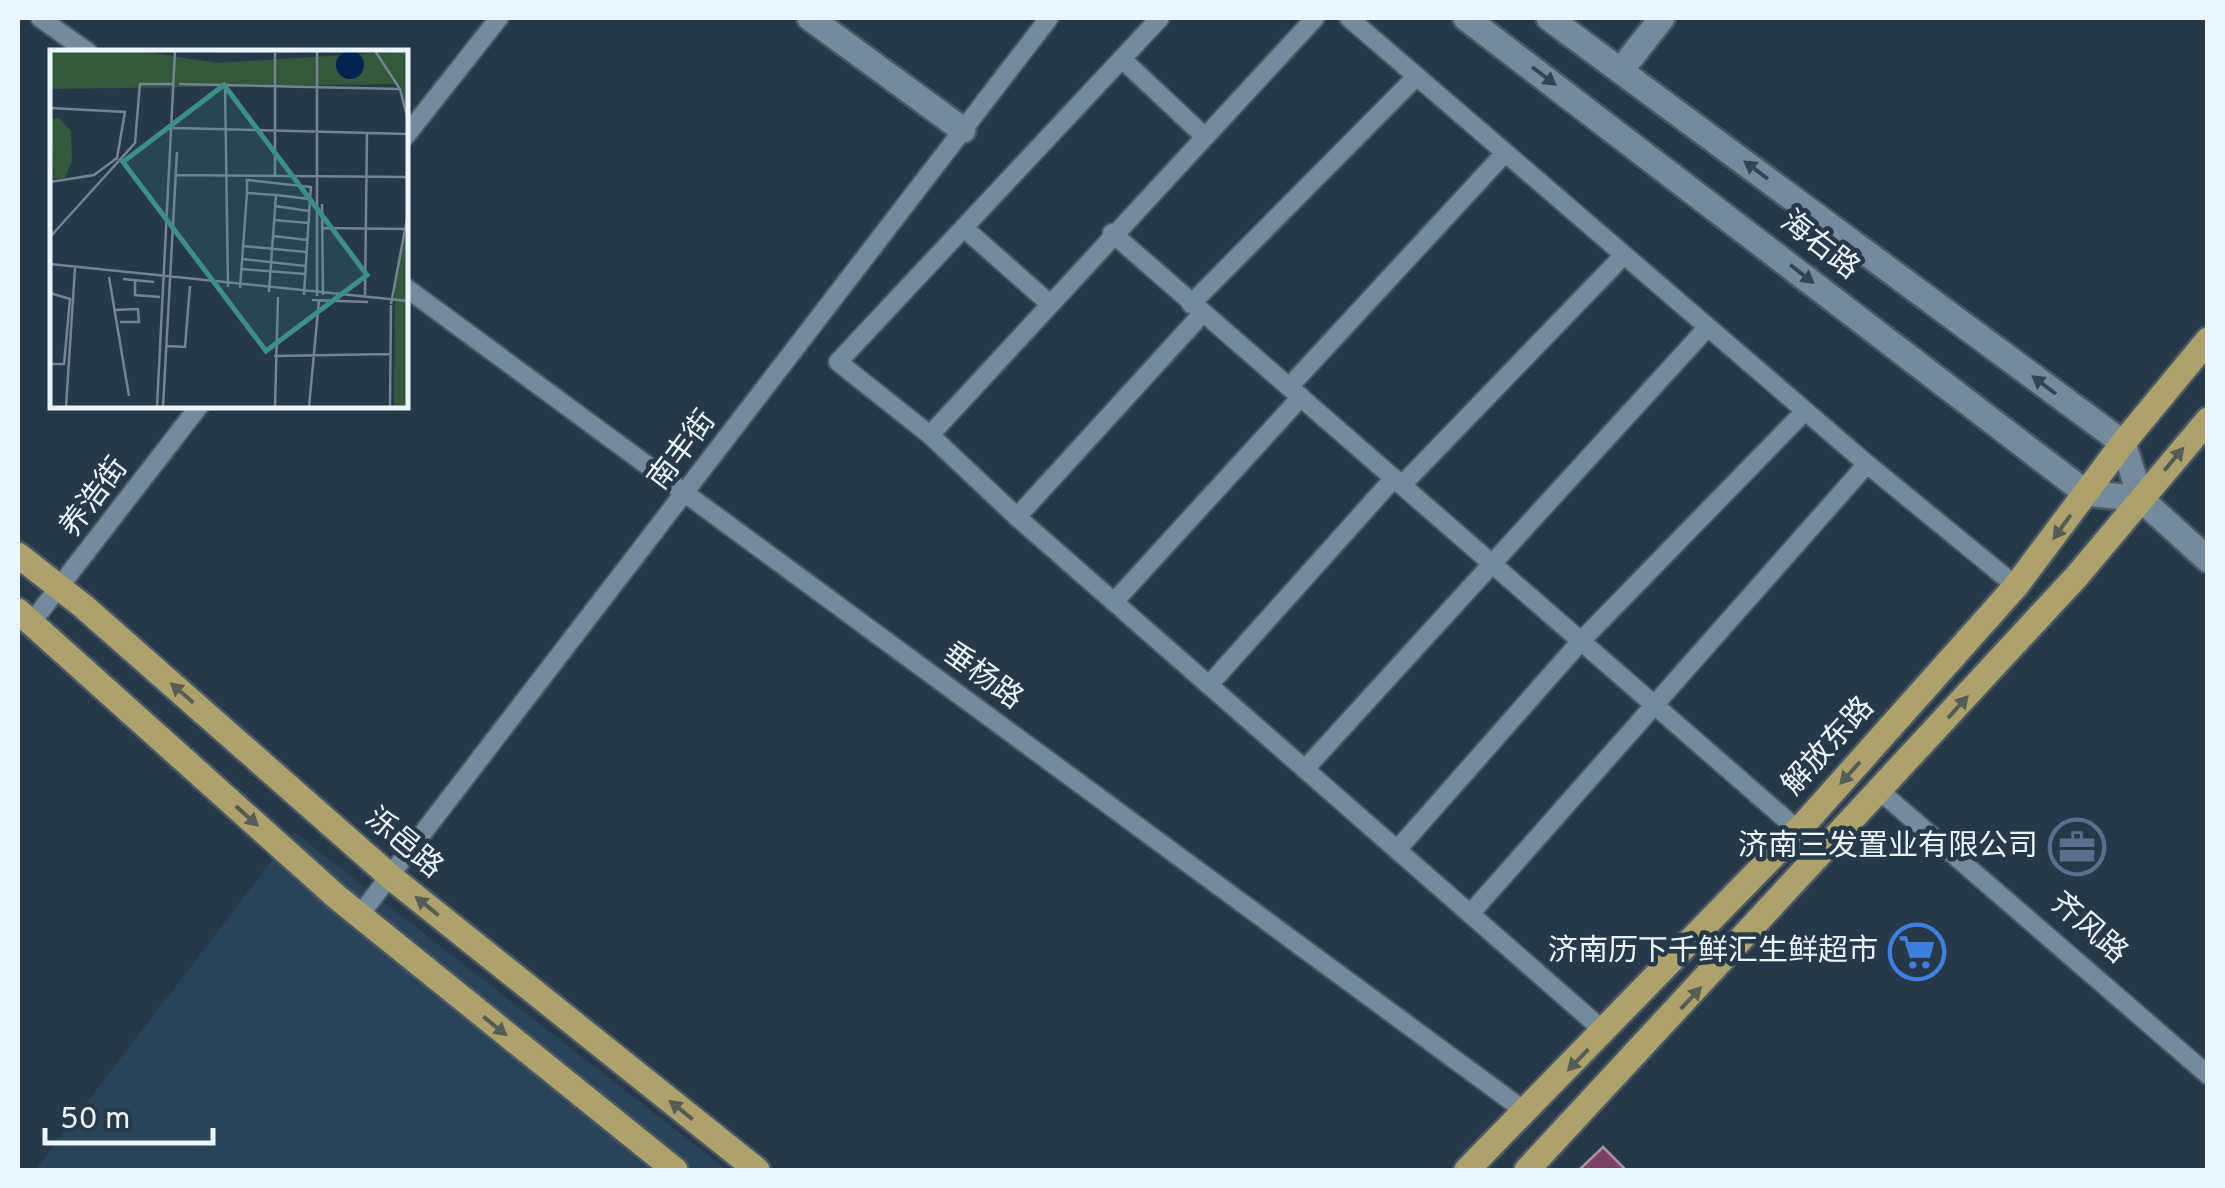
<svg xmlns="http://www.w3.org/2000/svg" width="2225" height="1188" font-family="Overpass,'Noto Sans SC',sans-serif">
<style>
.built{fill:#2b4356}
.building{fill:#794165;stroke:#a9919f;stroke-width:2.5}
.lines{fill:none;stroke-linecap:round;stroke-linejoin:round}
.street-casing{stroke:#475763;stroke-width:22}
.secondary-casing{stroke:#475763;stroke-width:30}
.primary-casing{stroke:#475763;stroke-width:30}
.street{stroke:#758a9b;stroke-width:18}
.secondary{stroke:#758a9b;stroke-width:25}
.primary{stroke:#ada16c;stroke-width:25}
.oneway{fill:#334554}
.oneway2{fill:#565d55}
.labels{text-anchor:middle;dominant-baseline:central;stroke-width:9;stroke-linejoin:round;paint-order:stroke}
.street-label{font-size:30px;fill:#eaf5fe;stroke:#273948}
.poi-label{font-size:30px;fill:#eaf5fe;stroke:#273948;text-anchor:end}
.inset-road{fill:none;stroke:#758491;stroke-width:2.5}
.view{fill:#3b8f8b;fill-opacity:0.15;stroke:#3b8f8b;stroke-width:5}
.inset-edge{fill:none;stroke:#eaf5fe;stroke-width:5}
</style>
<rect width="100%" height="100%" fill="#273948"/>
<path class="built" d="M294,832L727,1170H35Z"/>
<path class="building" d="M1603,1147L1626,1170H1579Z"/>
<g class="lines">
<g class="street-casing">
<g id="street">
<path d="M40,18L88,52"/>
<path d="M1160,18L838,362L930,435L1315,18"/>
<path d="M1349,18L1867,464L2016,586"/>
<path d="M1122,59L1204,136"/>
<path d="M405,137L499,18"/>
<path d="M964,228L1049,303"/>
<path d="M1112,233L1798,830"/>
<path d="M405,287L1526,1112"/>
<path d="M1191,304L1415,78"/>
<path d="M1289,387L1504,154"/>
<path d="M930,435L1017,517L1605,1032"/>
<path d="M1402,485L1623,256"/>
<path d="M1017,517L1202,314"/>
<path d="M1114,602L1301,397"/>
<path d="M32,622L200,405"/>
<path d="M1209,685L1394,478"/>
<path d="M1305,769L1707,328"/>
<path d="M1881,792L2208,1075"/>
<path d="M1397,850L1581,641L1805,411"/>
<path d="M1470,914L1867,464"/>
<path d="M359,916L1049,18"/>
</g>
</g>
<g class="secondary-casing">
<g id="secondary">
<path d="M810,18L963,130"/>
<path d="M1466,18L2086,493L2141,499"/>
<path d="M1549,18L2123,443L2141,499L2208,560"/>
<path d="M1621,70L1662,18"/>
</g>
</g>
<g class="primary-casing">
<g id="primary">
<path d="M18,555L83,606L392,878L757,1170"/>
<path d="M18,611L338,898L675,1170"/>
<path d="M1467,1170L1805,823L2016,586L2123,443L2208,340"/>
<path d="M1527,1170L2077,576L2208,420"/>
</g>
</g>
<use href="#street" class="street"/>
<use href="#secondary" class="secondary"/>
<use href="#primary" class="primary"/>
</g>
<defs><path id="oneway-solid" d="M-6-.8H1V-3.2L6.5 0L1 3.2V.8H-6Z" transform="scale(2.5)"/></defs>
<g class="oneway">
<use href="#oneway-solid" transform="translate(1544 76) rotate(37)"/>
<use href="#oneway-solid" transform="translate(1756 170) rotate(-143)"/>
<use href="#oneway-solid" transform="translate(1802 274) rotate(38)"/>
<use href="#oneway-solid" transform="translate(2044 385) rotate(-143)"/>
</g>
<g class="oneway2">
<use href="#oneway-solid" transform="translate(2174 459) rotate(-50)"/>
<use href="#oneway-solid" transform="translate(2062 527) rotate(126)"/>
<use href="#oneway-solid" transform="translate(182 693) rotate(-139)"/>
<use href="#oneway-solid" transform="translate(1958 707) rotate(-48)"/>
<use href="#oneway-solid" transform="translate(1850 773) rotate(132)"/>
<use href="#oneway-solid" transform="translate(247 816) rotate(42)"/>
<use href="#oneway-solid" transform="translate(427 906) rotate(-141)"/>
<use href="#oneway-solid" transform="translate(1691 998) rotate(-47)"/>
<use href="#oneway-solid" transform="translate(495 1026) rotate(39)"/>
<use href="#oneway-solid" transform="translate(1578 1060) rotate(134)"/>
<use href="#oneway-solid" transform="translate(681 1110) rotate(-141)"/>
</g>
<defs>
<g id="office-ring" transform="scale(2.875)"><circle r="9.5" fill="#273948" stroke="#5c6f8a" stroke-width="1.5"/><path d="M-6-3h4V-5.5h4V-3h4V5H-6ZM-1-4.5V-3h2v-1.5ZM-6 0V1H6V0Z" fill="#5c6f8a"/></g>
<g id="supermarket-ring" transform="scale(2.875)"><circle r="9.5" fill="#273948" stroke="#3f7fe0" stroke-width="1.5"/><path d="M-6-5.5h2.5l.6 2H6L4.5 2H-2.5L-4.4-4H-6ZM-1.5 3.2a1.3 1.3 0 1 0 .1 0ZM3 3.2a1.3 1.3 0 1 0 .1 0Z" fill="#3f7fe0"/></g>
</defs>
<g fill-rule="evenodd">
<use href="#office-ring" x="2077" y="847"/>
<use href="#supermarket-ring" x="1917" y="952"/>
</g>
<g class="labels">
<g class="street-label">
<text transform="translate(1819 246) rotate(38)">海右路</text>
<text transform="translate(683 451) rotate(-53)">南丰街</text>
<text transform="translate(95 498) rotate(-53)">养浩街</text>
<text transform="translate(982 677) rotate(36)">垂杨路</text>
<text transform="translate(1829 747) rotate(-48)">解放东路</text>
<text transform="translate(403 844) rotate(40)">泺邑路</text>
<text transform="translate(2088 929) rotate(41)">齐风路</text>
</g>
<g class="poi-label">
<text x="2038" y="847">济南三发置业有限公司</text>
<text x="1878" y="952">济南历下千鲜汇生鲜超市</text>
</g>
</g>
<g transform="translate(50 50)">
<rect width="358" height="358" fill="#273948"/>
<path d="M0,1H91L167,13L357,1V62L350,34L0,39ZM9,68L21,81L22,111L15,128L4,129L0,70ZM357,180V357H344L345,233Z" fill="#35573c"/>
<path d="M286 15a14 14 0 1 1 28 0a14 14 0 1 1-28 0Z" fill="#002350"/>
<path class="inset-road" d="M165,1H253M325,1L350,39L358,70M225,3V126M90,34H124M129,34L350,39M175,35L178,237M0,58L75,62L67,108L44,125L0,132M123,78L358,84M126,125L358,127M272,154L273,245M225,156L259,161M224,170L258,173M273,178L355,179M223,186L257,190M0,187L85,93L90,33M193,196L256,202M192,209L255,216M0,214L358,251M191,219L255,224M59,227L79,346M73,229L104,232M85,230V245L110,247M190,238L197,143M219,242L226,145L260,149L261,137L197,130V143L226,145M0,243L20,249L14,314H0M254,245L260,149M315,245L317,83M267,246V1M262,250L318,252M341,254L358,164M64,260L88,259L89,272H70M117,296L135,297L140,236M224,306L340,304M16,357L25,218M107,357L125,1M113,357L127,102M225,357L228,247M259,357L269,250M340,357L341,255"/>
<path class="view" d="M174,35L317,225L216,301L73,112Z"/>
<rect width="358" height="358" class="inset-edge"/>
</g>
<rect width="2225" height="1188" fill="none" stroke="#eaf5fe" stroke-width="40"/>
<path d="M45 1128v15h168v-15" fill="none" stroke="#eaf5fe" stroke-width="5"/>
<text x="60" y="1128" font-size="30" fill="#eaf5fe" stroke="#273948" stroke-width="8" paint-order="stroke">50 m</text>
</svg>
